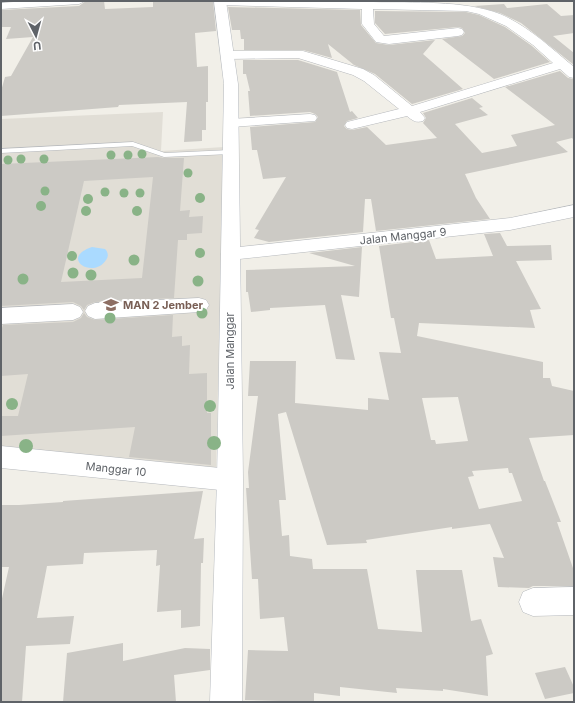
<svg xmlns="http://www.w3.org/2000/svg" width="575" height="703" font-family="Inter,sans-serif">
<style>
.education{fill:#e1ded6}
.water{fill:#aadaff}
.building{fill:#cccac5;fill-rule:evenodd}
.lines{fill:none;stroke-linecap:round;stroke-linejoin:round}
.service-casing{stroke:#b5b8bc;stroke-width:1}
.minor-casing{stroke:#b5b8bc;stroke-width:1}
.secondary-casing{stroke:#b6babf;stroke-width:1}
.service{fill:#fff;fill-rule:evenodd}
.minor{fill:#fff;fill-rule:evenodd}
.secondary{fill:#fff;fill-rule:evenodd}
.tree{fill:#89b387}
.labels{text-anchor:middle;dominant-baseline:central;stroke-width:4;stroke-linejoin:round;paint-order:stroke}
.street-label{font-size:11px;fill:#5f6368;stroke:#fff}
.education-label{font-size:11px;font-weight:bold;fill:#785e54;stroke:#fff;text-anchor:start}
</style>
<rect width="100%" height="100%" fill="#f1efe8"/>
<path class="education" d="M163,112L161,151L224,147L216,469L1,459V119Z"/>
<path class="water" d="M92,247L105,249C108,252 109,256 106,260C93,280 59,258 92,247Z"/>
<g class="building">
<path d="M86,1H104L105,9L153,7V2L213,1L216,31L195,33L197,67L208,66V102H206V130H202V141L184,142L187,102L119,105L118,107L1,116V91L5,77L11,76L33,37L6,39L11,27H1V10L79,6Z"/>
<path d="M504,4L507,8L547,4L561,16L574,15V33L553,36L574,53V65L521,23L500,13L474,6Z"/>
<path d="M228,7L360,10L361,25L376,43L389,45L435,40L423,54L463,89L412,104L375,74L354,65L328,44L332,58L303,50H244V39H241L240,30H232Z"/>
<path d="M375,11L466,12L479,15L505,27L532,46L550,62L494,79L442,39L462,36L465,33L462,28L458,27L385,34L375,23Z"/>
<path d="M243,60H298L337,72L350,112L352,111L358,118L347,121L344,126L347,129L352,130L367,127L386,145L437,138L423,123L426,118L423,113L472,98L483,107L479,108L488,115L455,124L482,153L517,146L511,135L555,125L505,87L560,71L568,78L574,79V140L572,138L556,142L568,152L465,174L476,198L490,219L376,231L371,199H365L363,232L269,242L254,238L259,230L255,229L286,177L263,179L257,150H252L250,127L315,122L318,117L315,114L310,112L250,116L248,91H250L246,74H243Z"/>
<path d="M158,157L164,158H184L180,211L190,210L189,217L203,216L202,233L187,234V240H178L174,298L95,302L87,305L84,310L81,306L73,302L1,306V164ZM153,177L142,278L61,282L84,181Z"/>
<path d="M500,233L507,246L551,245L552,260L516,261L541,309L530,310L535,328L419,323L417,336L543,362V378H550L552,386L574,391V435L529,438L544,481H545L561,522H557L574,571V586H533L529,588L498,587L493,557L504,558L490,524L452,529V527L366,540L367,543L327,545L286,412L278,414L286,500H279L282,536L289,535L290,556L312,559L313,569H367L378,629L422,632L416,570H462L471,621L481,619L493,654L486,656L488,696L443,689V691L396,688L397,693L340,687V696L314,693V702L245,700L248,650L288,651L284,617L260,619L258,579H252L246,488H249L248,472L258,396H248L250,361H296L295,403L368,410V398L389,400L379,352L401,353L394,318H391L379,246L429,240L436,259L493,256L484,234ZM458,397L468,441L436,444L435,440H431L422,398ZM508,468L509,473H512L522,501L479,509L468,477L474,476L472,471Z"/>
<path d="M362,247L359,297L341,295L355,360L336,359L325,305L270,308V310L251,312L248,292H246V270L355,266L309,253Z"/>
<path d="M84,313L87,317L95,320L173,315L172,337L182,336V346L190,345L189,374L207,373V413H211V465L129,457L135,427L1,436V416H18L28,374L1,376V331L3,325L73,322L81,318Z"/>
<path d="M203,491L194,539L204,538L203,563H201L200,626L181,628V610L157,612L160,565L156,566L157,550L84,553L83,564L47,566L37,618L74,616L70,644L26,646L22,702H1V603L9,567H1V505H19L63,502V501Z"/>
<path d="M123,643V661L185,648L210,649V670L174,675L176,702H63L67,653Z"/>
<path d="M565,667L574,687V693L545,699L535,673Z"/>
</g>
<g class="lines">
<g class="service-casing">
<path id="service" d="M133,142L165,153L230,150L234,152L230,154L164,157L132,146L1,153V149Z"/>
</g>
<g class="minor-casing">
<g id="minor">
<path d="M26,1H85L79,4L1,9V3Z"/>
<path d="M215,1H373V2C412,3 463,0 500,14C528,26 551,48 574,67V78L569,77L560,69L420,112L425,118L423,121C416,123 413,121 407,116L352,129L347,128L345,125L347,122L399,109L364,81L353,75L298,58L228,59L224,58L222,55L224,52L228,51H303L363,69L374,75L412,106L553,63L533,45L506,26L479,14L466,11L373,9L374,24L384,36L458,28L462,29L464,32L462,35L458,36L389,44L376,42L362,24V9L220,5L216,4Z"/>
<path d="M310,114L315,115L317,118L315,121L231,127L226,126L224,123L226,120L231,119Z"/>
<path d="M574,205V217L510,230L230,260L224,258L221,254L224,250L230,248L510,218Z"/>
<path d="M199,298L206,300L209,305L206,310L199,312L95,319L88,316L85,311L88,306L95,303Z"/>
<path d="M73,304L80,307L83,312L80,317L73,320L1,324V308Z"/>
<path d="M1,446L230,469L239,472L242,480L239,488L230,491L1,468Z"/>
<path d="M574,587V615L533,616L523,612L519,602L523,592L533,588Z"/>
</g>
</g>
<g class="secondary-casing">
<path id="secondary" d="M214,1H226L238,84L243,480L242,702H210L217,480L224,84Z"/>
</g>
<use href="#service" class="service"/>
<use href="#minor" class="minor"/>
<use href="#secondary" class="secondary"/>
</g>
<g class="tree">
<circle cx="142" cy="154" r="4.5"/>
<circle cx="111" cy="155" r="4.5"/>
<circle cx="128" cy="155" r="4.5"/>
<circle cx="21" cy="159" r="4.5"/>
<circle cx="44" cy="159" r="4.5"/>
<circle cx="8" cy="160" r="4.5"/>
<circle cx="188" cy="173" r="4.5"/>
<circle cx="45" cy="191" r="4.5"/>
<circle cx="105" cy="192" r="4.5"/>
<circle cx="124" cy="193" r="4.5"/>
<circle cx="140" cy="193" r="4.5"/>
<circle cx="200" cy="198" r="5"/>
<circle cx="88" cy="199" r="5"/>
<circle cx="41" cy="206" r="5"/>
<circle cx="86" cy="211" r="5"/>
<circle cx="137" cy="211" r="5"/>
<circle cx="200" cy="253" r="5"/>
<circle cx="72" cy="256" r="5"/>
<circle cx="134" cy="260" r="5.5"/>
<circle cx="73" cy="273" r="5.5"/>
<circle cx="91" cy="275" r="5.5"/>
<circle cx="23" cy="279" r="5.5"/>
<circle cx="198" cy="281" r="5.5"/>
<circle cx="202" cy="313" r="5.5"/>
<circle cx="110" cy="318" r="5.5"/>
<circle cx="12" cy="404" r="6"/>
<circle cx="210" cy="406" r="6"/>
<circle cx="214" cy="443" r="7"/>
<circle cx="26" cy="446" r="7"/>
</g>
<defs>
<g id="school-bare" transform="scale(1.2)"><path d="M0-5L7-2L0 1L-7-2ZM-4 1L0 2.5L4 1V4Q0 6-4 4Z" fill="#8d6e63" stroke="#fff" stroke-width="2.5" paint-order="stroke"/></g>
</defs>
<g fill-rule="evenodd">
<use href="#school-bare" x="111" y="305"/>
</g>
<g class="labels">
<g class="street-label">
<text transform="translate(403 236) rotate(-6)">Jalan Manggar 9</text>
<text transform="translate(230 351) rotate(-90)">Jalan Manggar</text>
<text transform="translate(116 469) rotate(6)">Manggar 10</text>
</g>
<g class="education-label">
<text x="123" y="305">MAN 2 Jember</text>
</g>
</g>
<rect width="575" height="703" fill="none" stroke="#5f6368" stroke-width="4"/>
<g transform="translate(36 36) rotate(174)" stroke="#ffffff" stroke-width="3" paint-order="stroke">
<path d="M0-3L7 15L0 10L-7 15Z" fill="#5f6368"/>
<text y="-6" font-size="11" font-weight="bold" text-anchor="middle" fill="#5f6368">U</text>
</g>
</svg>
